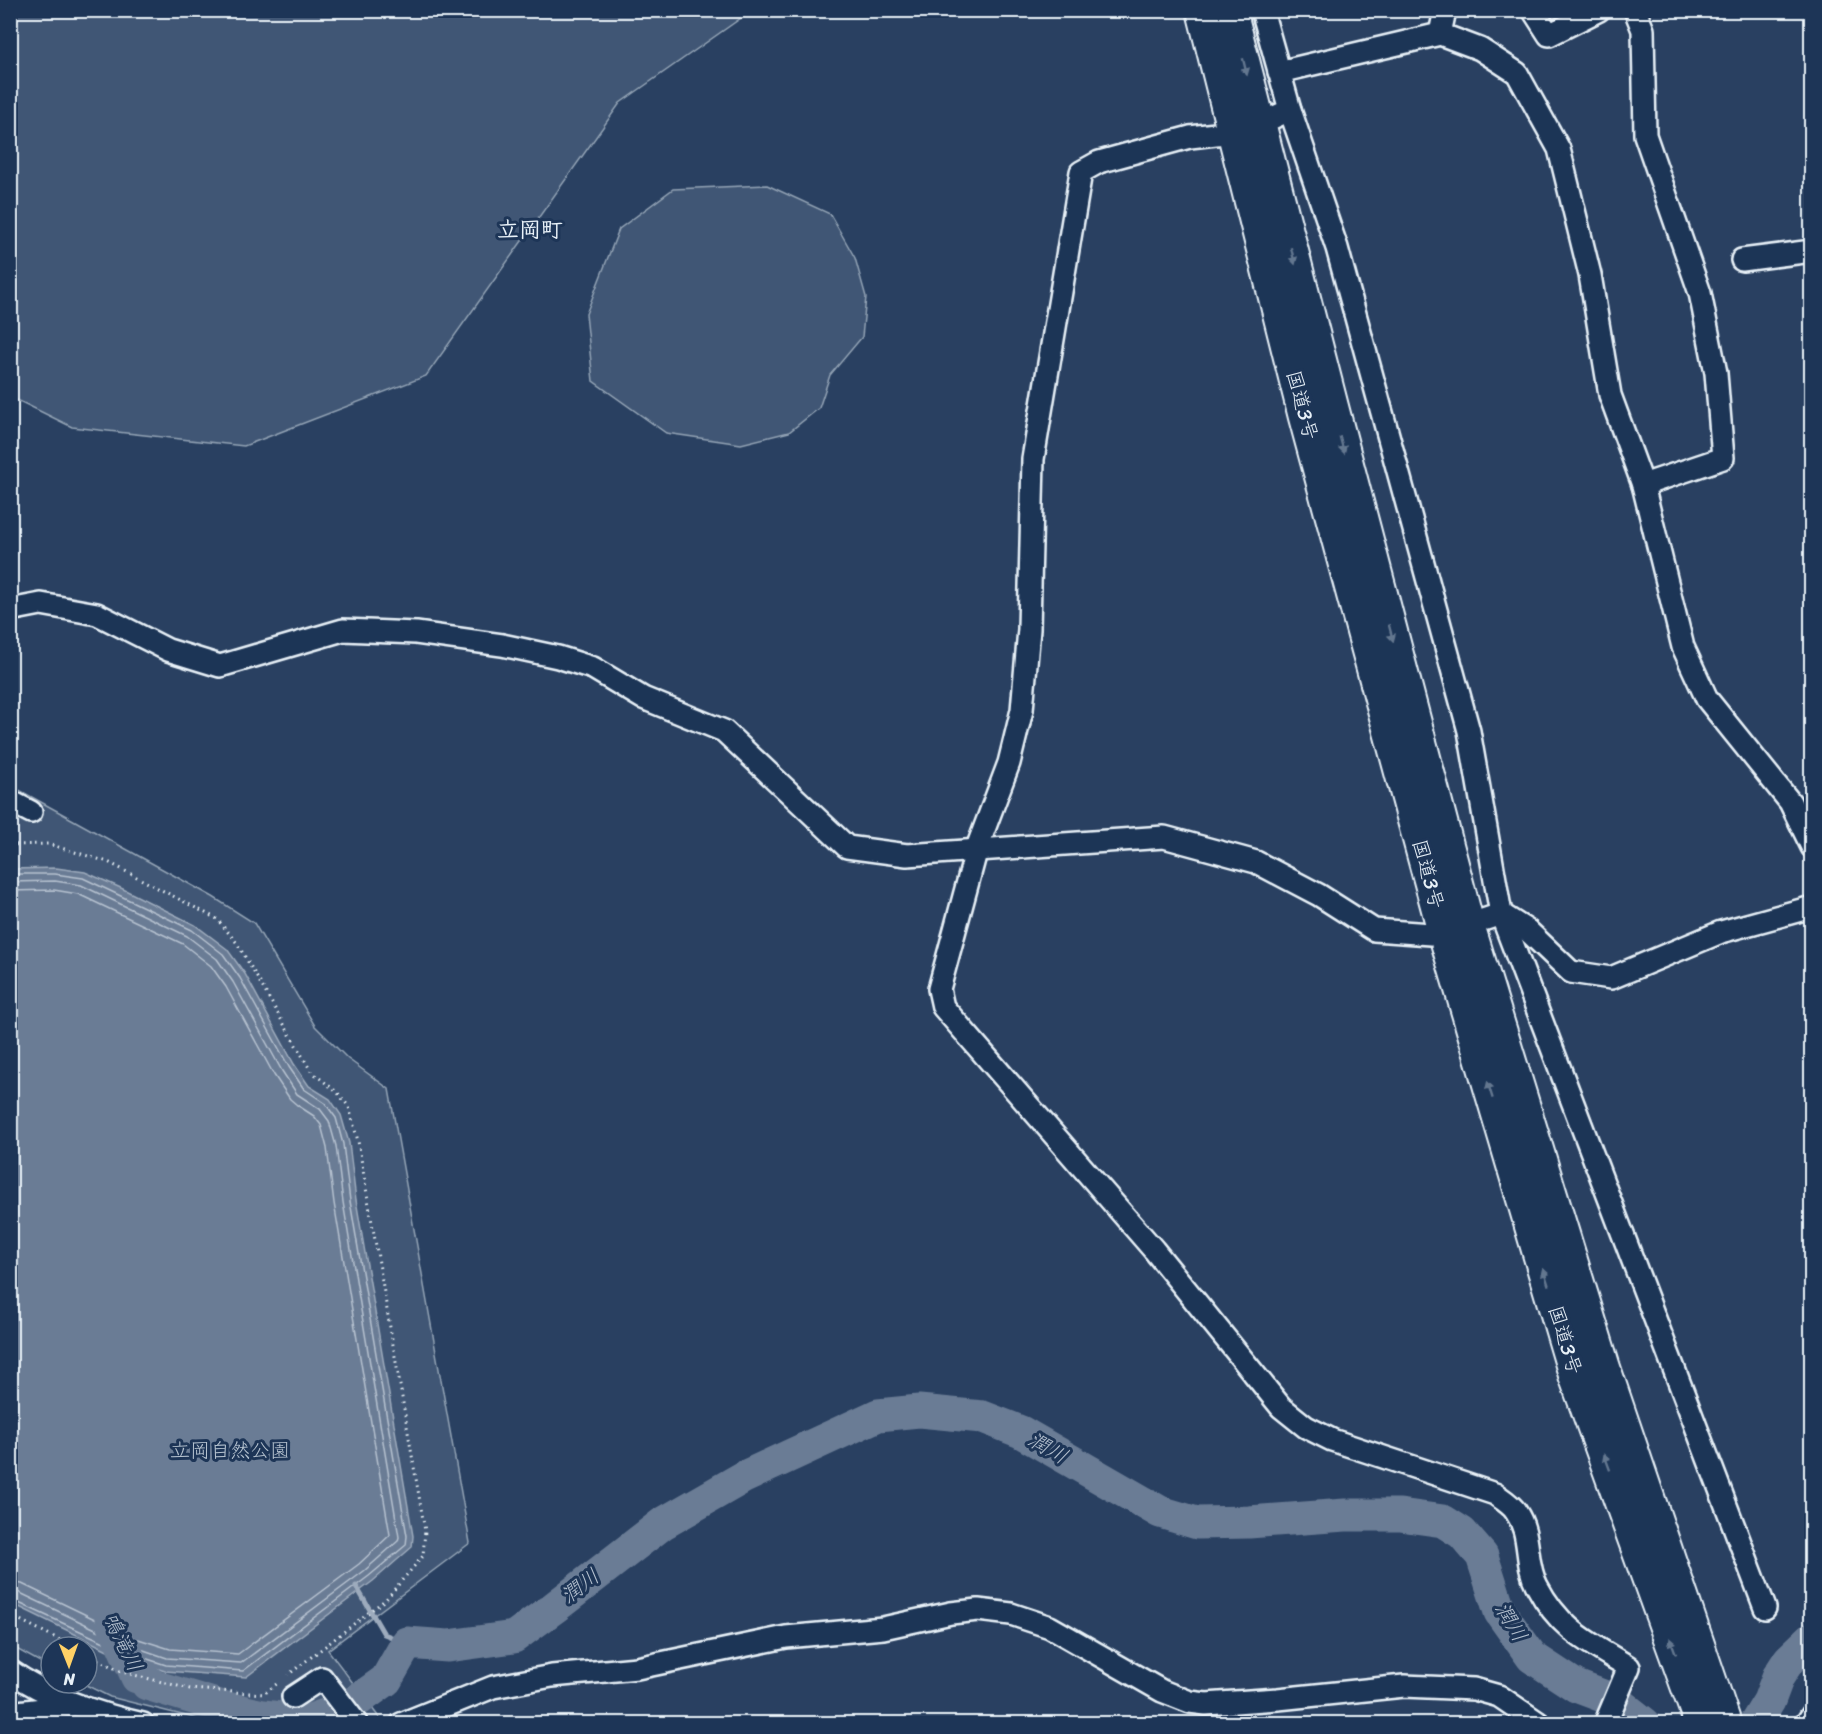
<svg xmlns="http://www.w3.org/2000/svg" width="1822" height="1734" font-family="Sriracha,'Klee One',sans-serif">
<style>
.green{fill:#415774;stroke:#94a4b6;stroke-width:1.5}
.water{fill:#6b7c95;stroke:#9dabbd;stroke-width:1.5}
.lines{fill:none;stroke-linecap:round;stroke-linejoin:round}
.shore{stroke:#b6c2d0;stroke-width:1.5}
.stream{stroke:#9dabbd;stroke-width:5}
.river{stroke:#6b7c95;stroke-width:33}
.minor-casing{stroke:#e8f1f8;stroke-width:26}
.highway-casing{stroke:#e8f1f8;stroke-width:36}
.path{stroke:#e8f1f8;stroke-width:3;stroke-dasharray:1.5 4.5;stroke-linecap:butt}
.minor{stroke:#1d3557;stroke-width:21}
.highway{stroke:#1d3557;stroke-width:32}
.oneway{fill:#64778f}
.labels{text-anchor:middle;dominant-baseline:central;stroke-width:6;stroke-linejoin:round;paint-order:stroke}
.street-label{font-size:20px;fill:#e8f1f8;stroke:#1d3557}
.park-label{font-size:20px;fill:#b6c3d0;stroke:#1d3557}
.water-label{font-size:21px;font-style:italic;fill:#b6c2d0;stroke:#1d3557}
.quarter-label{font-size:22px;font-weight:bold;fill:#e8f1f8;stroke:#1d3557}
</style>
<rect width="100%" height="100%" fill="#294061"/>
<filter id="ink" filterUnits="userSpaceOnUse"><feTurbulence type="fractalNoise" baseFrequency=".0167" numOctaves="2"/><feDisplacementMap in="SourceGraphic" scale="12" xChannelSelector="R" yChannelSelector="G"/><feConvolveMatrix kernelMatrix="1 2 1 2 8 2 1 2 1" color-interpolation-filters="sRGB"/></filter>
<g filter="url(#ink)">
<g class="green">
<path d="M10,11L11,10L751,11L620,103L426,376L244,446L72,427L11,397Z"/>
<path d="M767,185L830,214L855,258L866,297L862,337L830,375L819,408L789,432L741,444L666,433L593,381L586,314L619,229L673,189Z"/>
<path d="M10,785L213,897L254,923L315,1026L348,1059L389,1089L470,1543L328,1650L381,1720L373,1723L218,1724L110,1697L82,1683H87V1647H51V1668L11,1646Z"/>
</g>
<path class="water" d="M56,868L85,872L123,889L195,925L227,949L245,974L294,1064L309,1086L330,1099L341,1115L349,1143L356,1200L413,1536L412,1547L373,1581L246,1677L165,1671L124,1658L11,1603V869Z"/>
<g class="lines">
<g class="shore">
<path d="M10,874H55L83,878L192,930L223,954L240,978L289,1067L304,1089L325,1103L336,1118L343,1144L350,1201L407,1536L406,1545L369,1576L243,1671L166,1665L126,1652L10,1599"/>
<path d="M10,882L55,881L81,885L187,936L217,959L233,982L282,1071L297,1094L320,1109L329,1121L336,1146L343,1202L399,1537L398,1541L364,1571L241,1663L167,1658L129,1645L18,1592L10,1591"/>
<path d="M10,891L54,890L78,894L183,944L211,966L226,987L274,1075L290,1099L297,1105L314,1116L321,1125L327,1148L334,1203L390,1535L359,1564L238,1654L170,1649L132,1637L22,1584L10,1582"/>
</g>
<path class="stream" d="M356,1586L384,1634L407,1643"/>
<g class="river">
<path d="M112,1620L137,1677L147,1680V1684L223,1707L263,1716L307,1721L348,1707L386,1680L407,1643L448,1646L514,1637L555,1607L662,1524L744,1477L878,1415L919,1411L983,1417L1021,1432L1160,1512L1197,1523L1249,1522L1345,1515H1400L1443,1521L1462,1533L1482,1556L1500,1612L1532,1657L1576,1686L1616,1701L1645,1724"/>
<path d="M1755,1724L1769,1701L1778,1677L1789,1660L1812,1638"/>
</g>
<g class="minor-casing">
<g id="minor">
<path d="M1262,10L1290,110L1337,248L1469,731L1501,914L1765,1608"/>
<path d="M1533,10L1549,35L1599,10"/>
<path d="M1635,10L1643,30L1645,135L1700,293L1716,373L1723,458L1643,485"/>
<path d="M1440,34L1445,10"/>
<path d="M1279,72L1440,34L1480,49L1517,73L1559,149L1590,275L1610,395L1643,485L1683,647L1707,699L1790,802L1812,847"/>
<path d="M1290,110L1259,124L1233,132L1190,137L1099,162L1081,172L1033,459L1029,629L1022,710L1009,763L977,848L939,989L943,1007L1154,1250L1281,1407L1306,1427L1332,1440L1495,1494C1502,1499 1512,1505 1516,1512C1532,1535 1524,1562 1537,1586C1560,1630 1588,1642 1629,1667L1605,1724"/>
<path d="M1742,260L1812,251"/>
<path d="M10,610L41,604L97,614L168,650L220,666L343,630L416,633L502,645L558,657L593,668L643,698L724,731L847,847L907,855L1164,837L1256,862L1319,895L1374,930L1445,935L1468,925L1501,914"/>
<path d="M10,801L31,812"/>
<path d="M1501,914L1528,931L1571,972L1611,978L1721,932L1812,907"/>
<path d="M10,1671C49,1698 97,1714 143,1724"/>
<path d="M293,1697L322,1678L357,1724"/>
<path d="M10,1713L75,1705"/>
<path d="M401,1724L493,1687L552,1676L637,1668L786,1637L883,1628L951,1613L978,1610L1011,1614L1050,1627L1162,1691L1190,1702L1206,1704L1278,1699L1404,1686L1474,1689L1499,1696L1540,1724"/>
<path d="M1806,1724L1812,1715"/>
</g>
</g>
<g class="highway-casing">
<g id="highway">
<path d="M1203,10L1305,417L1445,935L1575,1375L1701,1724"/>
<path d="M1230,10L1332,407L1468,925L1604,1368L1725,1724"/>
</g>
</g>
<g class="path">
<path d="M10,845L48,844L108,862L217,919L237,943L311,1071L338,1093L349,1107L358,1141L425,1531L423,1556L386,1599L288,1675"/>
<path d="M10,1615L74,1647"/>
<path d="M87,1654L122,1672L190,1689L264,1694L279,1682"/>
</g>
<use href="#minor" class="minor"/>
<use href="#highway" class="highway"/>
</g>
<defs><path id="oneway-solid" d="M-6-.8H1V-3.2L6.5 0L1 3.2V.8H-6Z" transform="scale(1.5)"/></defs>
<g class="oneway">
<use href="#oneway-solid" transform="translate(1245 67) rotate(76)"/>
<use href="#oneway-solid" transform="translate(1293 256) rotate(76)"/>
<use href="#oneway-solid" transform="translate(1342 445) rotate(75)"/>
<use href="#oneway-solid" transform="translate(1391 633) rotate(75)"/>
<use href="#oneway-solid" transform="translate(1490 1090) rotate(-107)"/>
<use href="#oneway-solid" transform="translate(1546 1277) rotate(-107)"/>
<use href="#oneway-solid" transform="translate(1607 1462) rotate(-110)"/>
<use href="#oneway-solid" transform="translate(1673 1646) rotate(-110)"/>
</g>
</g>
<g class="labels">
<g class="street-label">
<text transform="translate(1302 405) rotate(75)">国道3号</text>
<text transform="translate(1428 874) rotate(75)">国道3号</text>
<text transform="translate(1565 1340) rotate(73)">国道3号</text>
</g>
<g class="park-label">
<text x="230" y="1450">立岡自然公園</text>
</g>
<g class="water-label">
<text transform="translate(1048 1448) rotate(30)">潤川</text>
<text transform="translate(580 1586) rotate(-37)">潤川</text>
<text transform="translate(1511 1622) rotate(59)">潤川</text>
<text transform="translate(123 1642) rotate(64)">鳴滝川</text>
</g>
<g class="quarter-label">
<text x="530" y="229">立岡町</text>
</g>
</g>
<rect width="1822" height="1734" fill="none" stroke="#1d3557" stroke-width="36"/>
<rect x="18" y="18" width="1786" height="1698" fill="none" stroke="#e8f1f8" stroke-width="2" filter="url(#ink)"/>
<g transform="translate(69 1665) rotate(179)"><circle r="28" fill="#1d3557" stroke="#6e8097" stroke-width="1.5"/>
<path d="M0-4.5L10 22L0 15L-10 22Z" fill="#ffd166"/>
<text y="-9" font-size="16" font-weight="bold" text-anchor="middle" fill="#e8f1f8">N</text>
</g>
</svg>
